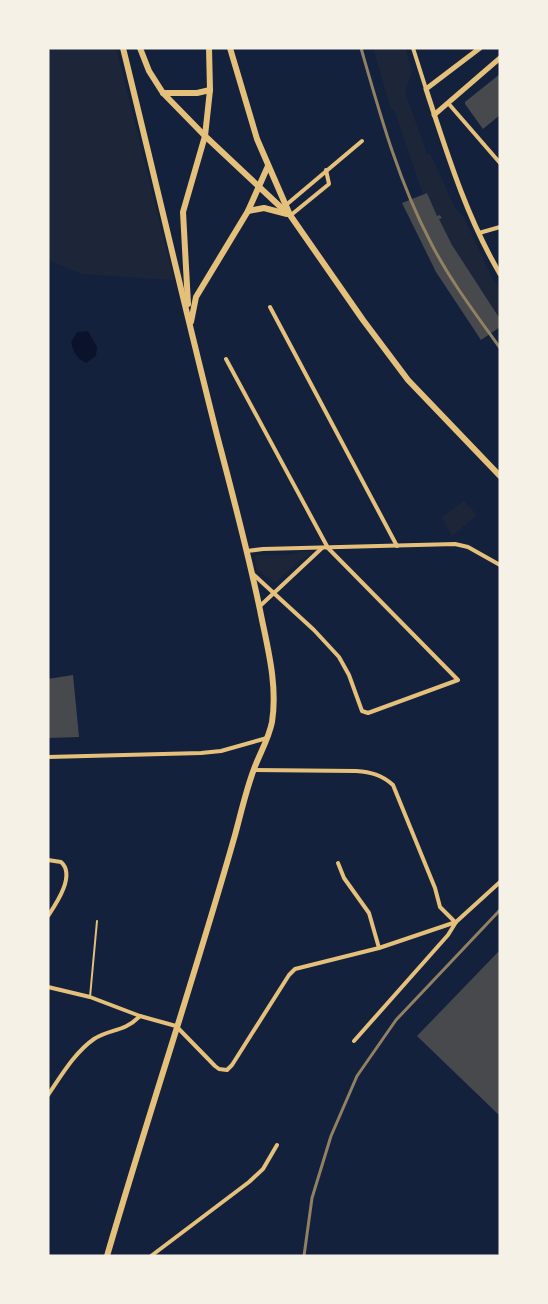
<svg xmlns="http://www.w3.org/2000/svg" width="548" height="1304" font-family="'Work Sans',sans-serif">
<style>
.green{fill:#1d2539}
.water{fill:#0b132b}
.building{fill:#48494c}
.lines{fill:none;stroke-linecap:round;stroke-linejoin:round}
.service{stroke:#e5c07b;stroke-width:2}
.minor{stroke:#e5c07b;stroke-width:4}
.tertiary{stroke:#e5c07b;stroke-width:5}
.secondary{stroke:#e5c07b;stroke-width:6}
.rail{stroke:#918062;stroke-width:3}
</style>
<rect width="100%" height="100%" fill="#14213d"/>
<g class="green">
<path d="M48,48H116L174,280L81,274L48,260Z"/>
<path d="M373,48H405L412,71L405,92L427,154L430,153L455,208L464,218L493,280L500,288V319L452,245L439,219L442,218L441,215L437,216L427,193L423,194L394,109H391Z"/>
<path d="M464,501L477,515L452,536L442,517Z"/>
<path d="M303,551L314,552L299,561L275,583L257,569L255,557L258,555H288Z"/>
</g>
<path class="water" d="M88,331L97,347L96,356L86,363C77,359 73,352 71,342L77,332Z"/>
<g class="building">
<path d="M500,74V115L483,129L465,104V102Z"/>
<path d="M427,193L437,216L440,215L442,218L439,219L452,245L500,319V327L481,340L436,272L402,203Z"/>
<path d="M73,675L79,737L48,738V679Z"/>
<path d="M500,950V1116L417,1036Z"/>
</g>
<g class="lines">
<path class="service" d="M90,997L97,921"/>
<g class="minor">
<path d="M413,48L426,89"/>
<path d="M448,103L500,163"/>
<path d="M286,205L362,141"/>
<path d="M291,215L329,184L326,170"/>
<path d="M479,233L500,227"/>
<path d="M270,307L397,546"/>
<path d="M226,359L328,548L458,680L368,713L362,711L349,675L339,657L314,630L253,574"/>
<path d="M247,551L263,549L455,544L468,547L500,565"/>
<path d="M260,606L322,548"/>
<path d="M48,757L201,753L221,751L267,738"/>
<path d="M254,770L356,771C371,772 382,775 393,785L435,888L440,907L455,922"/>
<path d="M48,860L61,862C76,875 56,904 48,916"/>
<path d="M338,863L344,878L369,913L379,948"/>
<path d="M48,987L90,997L140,1016L176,1026L215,1066L219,1069L227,1070L232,1065L289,975L295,969L379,948L456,922"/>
<path d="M354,1041L448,935L456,922L500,882"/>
<path d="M48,1095C61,1076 75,1052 94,1039C111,1028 123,1033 140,1016"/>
<path d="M151,1256L249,1182L263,1169L277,1145"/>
</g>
<g class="tertiary">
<path d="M480,48L426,89C447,153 466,216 500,274"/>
<path d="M434,115L500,58"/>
</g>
<g class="secondary">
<path d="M140,48L149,71L163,93L205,136L287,213"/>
<path d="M230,48L257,139L290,215L363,320L408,380L500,476"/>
<path d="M163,93H197L210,90"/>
<path d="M248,211L264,208L287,214"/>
<path d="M188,304L183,212L205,136L210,90L209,48"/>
<path d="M191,322L196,297L248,211L268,166"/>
<path d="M107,1256C148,1115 195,976 235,835C241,813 246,790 254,769C260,753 269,738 272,722C278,684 267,646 260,610C248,552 233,496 218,439C185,309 155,178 123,48"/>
</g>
<g class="rail">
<path d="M361,48C380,114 398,180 430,241C449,279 475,313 500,348"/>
<path d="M304,1256L312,1198L331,1136L357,1076L396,1020L500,910"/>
</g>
</g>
<rect width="548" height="1304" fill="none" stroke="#f6f1e7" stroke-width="99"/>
</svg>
